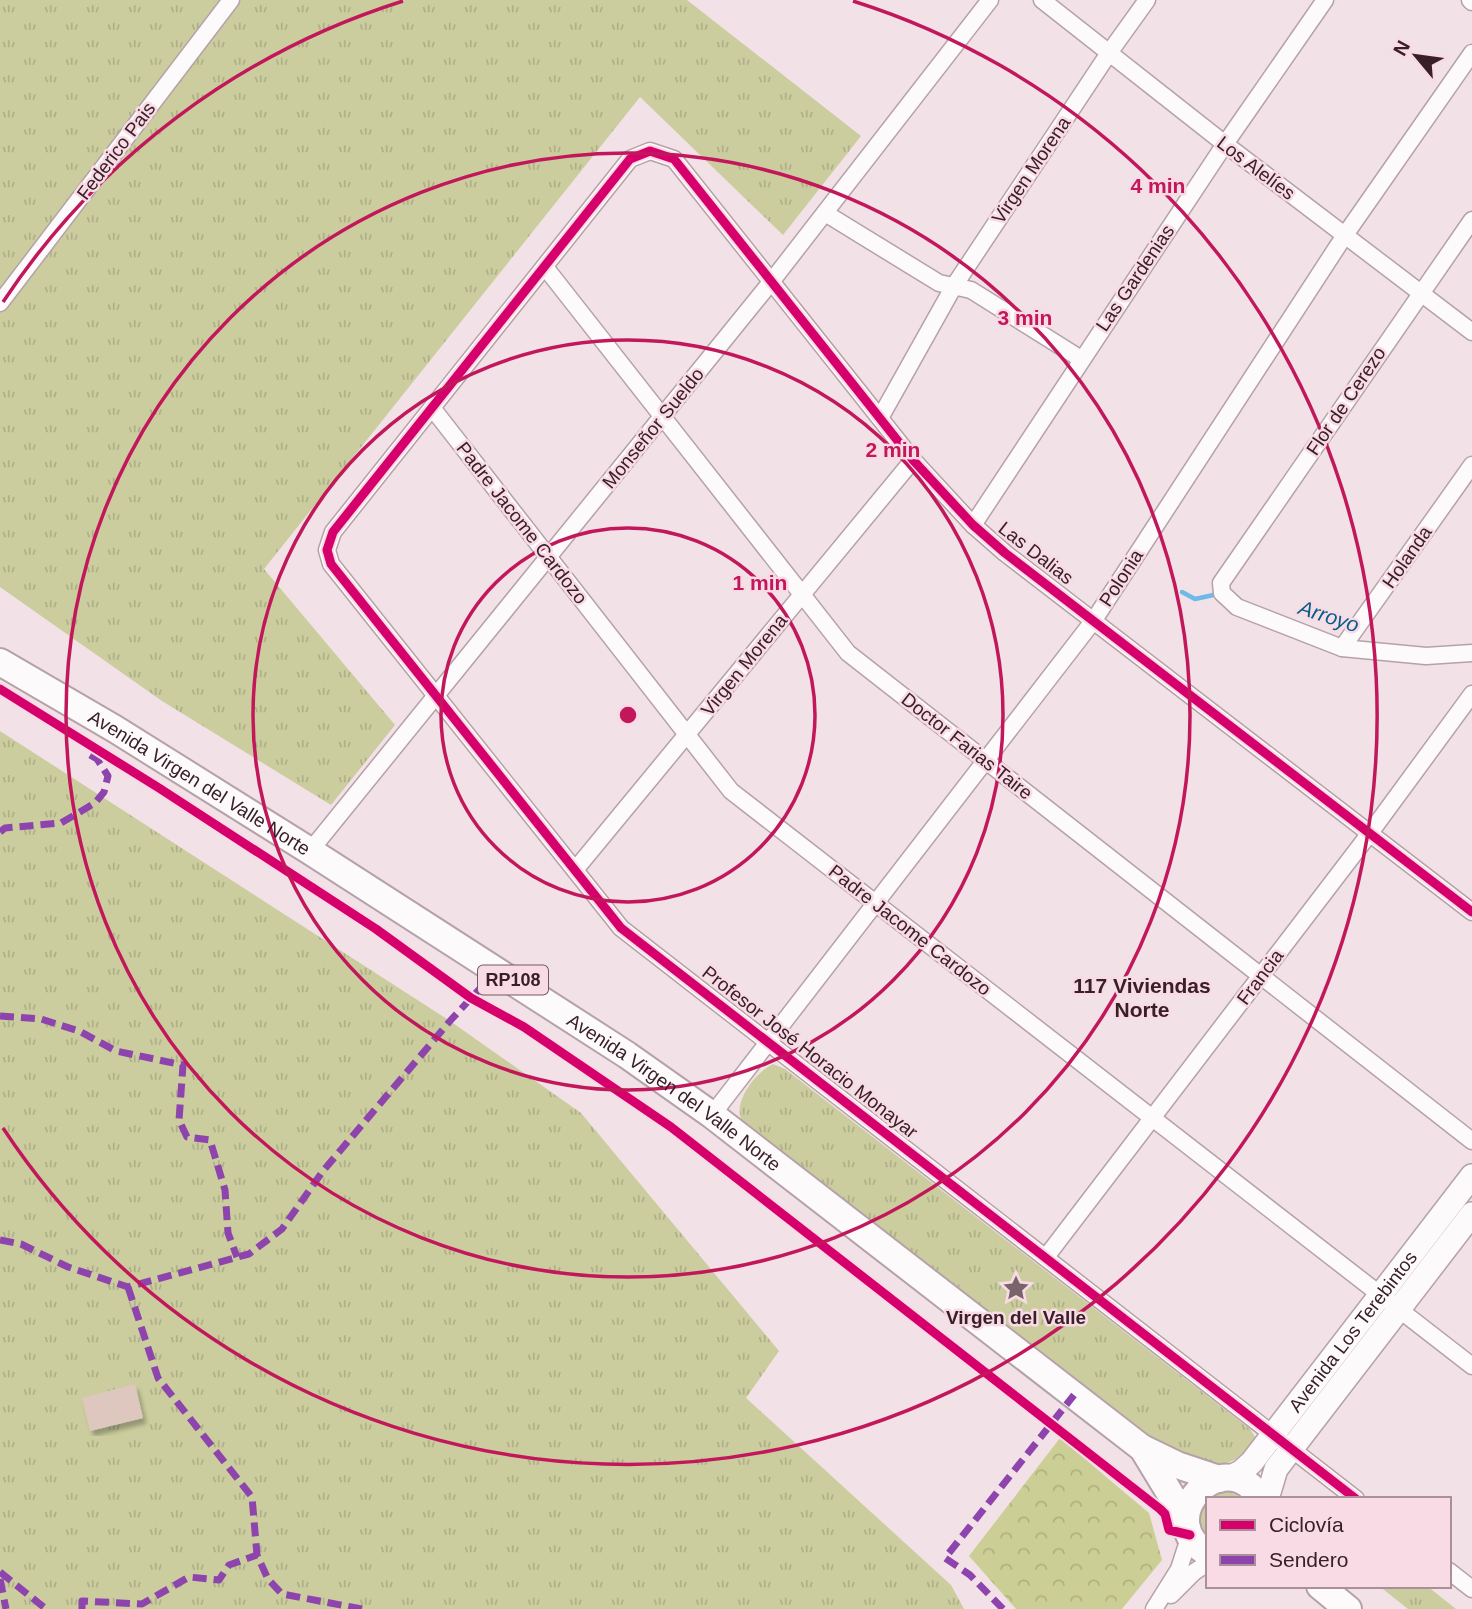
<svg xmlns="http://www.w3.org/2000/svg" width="1472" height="1609" font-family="Helvetica,sans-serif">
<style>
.grass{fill:url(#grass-tufts)}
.forest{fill:url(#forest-crowns)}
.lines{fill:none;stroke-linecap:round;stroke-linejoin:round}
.stream{stroke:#6dbae8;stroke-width:4.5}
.building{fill:#ddc7bf;filter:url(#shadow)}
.street-casing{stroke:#b5a2a8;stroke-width:19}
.secondary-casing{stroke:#b5a2a8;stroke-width:26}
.primary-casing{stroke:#b5a2a8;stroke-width:30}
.street{stroke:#fdfafb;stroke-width:16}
.secondary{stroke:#fdfafb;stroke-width:23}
.primary{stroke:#fdfafb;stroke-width:26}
.quiet{stroke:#8e44ad;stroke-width:7;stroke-dasharray:14 7;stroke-linecap:butt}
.cycleway-casing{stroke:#f8dbe4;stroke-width:13}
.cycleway{stroke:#d6006c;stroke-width:9}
.ring{fill:none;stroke:#c2185b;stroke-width:3.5}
.labels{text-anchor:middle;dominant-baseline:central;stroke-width:5;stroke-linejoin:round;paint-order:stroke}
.shield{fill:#f8dbe4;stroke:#725860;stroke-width:2}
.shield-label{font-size:18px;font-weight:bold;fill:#392028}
.street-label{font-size:19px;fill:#392028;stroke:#f8dbe4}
.poi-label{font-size:19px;font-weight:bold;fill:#392028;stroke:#f8dbe4}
.water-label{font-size:21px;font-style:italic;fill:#025d88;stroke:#f8dbe4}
.neighbourhood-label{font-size:21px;font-weight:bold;fill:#392028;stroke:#f8dbe4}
.centre{fill:#c2185b;stroke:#f8dbe4;stroke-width:3.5}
.ring-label{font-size:21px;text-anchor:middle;font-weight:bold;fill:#c2185b;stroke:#f8dbe4;stroke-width:5;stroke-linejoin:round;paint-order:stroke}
</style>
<defs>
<pattern id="grass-tufts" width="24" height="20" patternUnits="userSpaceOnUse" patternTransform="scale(1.75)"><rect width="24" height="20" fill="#cbcd9e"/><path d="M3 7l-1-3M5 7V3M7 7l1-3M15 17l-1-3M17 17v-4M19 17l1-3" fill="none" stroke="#afb088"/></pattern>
<pattern id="forest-crowns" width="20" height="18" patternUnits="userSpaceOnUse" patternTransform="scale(1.75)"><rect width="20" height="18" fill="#cccf95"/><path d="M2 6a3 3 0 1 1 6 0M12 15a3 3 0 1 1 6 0" fill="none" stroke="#b0b180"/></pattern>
<filter id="shadow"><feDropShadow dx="3.5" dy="5.5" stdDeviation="2" flood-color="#0004"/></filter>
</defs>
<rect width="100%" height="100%" fill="#f2e1e7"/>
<g class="grass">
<path d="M0,0H687L861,136L783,235L640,97L264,569L395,725L331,805L162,701L0,587Z"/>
<path d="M0,731L450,1021L581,1113L779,1351L746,1398L951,1585L964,1609H0Z"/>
<path d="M773,1064L785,1069L1250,1429L1255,1437C1250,1458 1224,1467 1204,1465C1194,1464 1182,1457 1172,1453L741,1119C734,1100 756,1072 773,1064Z"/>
<path d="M1228,1491L1243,1499H1208V1535C1190,1517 1205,1492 1228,1491Z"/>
<path d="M1379,1586H1427L1456,1609H1408Z"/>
</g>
<path class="forest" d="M1060,1438L1149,1513L1162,1560L1122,1609H1016L969,1556Z"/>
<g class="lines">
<path class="stream" d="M1182,592L1195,599L1218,594"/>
</g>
<path class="building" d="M135,1384L143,1418L90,1431L82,1398Z"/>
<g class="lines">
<g class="street-casing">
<g id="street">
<path d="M1042,0L1225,144L1472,332"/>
<path d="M1470,0L1472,2"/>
<path d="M825,213L939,283L971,290L1081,359"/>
<path d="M1472,220L1221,583L1222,593L1237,607L1342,648L1426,656L1472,653"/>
<path d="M545,267L848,653L1472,1141"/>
<path d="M0,303L231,0"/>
<path d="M433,409L731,791L1472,1366"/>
<path d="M880,418L954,286L1109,53L1147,0"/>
<path d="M973,525L1225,144L1325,0"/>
<path d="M1342,648L1472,465"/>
<path d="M310,851L771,282L990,0"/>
<path d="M575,870L913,460"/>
<path d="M712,1115L1094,620L1345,235L1472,53"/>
<path d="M1046,1257L1370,833L1472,694"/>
<path d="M1356,1499L621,928L331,564L327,550L333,532L630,159L650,151L674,159L913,460L973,525L1005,553L1472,912"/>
<path d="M1449,1571L1472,1589"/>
<path d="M1171,1595L1194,1572L1208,1563"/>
<path d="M1154,1609L1179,1569L1190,1535"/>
</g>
</g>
<g class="secondary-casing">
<g id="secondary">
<path id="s1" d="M1228,1478L1241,1472L1252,1462L1472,1176"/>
<path d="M1267,1499L1276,1469L1472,1214"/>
</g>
</g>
<g class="primary-casing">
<g id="primary">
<path id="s2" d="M0,662L115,729L310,851L627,1055L712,1115L1142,1448L1177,1465L1219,1479"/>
<path d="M1143,1449L1177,1505L1187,1528"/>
<path d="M1208,1553C1149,1521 1223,1439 1261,1499"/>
<path d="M1320,1586L1348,1609"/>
</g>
</g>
<use href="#street" class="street"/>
<use href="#secondary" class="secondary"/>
<use href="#primary" class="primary"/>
<g class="quiet">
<path d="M0,832L5,828L61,823L95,803L104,792L108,776L97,759L87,753"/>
<path d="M0,1016L41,1019L79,1031L116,1051L183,1065L179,1120L187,1137L210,1140L225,1190L228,1233L237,1257"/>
<path d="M0,1240L21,1244L68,1267L128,1287L249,1254L282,1229L323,1171L450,1021L497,970"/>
<path d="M128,1287L158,1378L252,1497L257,1555L268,1579L282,1594L362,1609"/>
<path d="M0,1572L46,1609"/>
<path d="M0,1579L6,1609"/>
<path d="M82,1609V1601L142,1604L189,1577L219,1580L229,1565L257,1555"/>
<path d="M1003,1609L970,1575L945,1558L1074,1395"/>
</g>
<g class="cycleway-casing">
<g id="cycleway">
<path d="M0,689L159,788L376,929L471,998L524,1027L671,1127L1160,1509L1165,1514L1169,1530L1190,1535"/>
<path d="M1356,1499L621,928L331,564L327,550L333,532L630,159L650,151L674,159L913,460L973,525L1005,553L1472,912"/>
</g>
</g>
<use href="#cycleway" class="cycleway"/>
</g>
<g class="ring">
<circle cx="628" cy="715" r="187"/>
<circle cx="628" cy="715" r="375"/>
<circle cx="628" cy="715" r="562"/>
<path d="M3 302A749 749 0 0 1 403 1M853 1A749 749 0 1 1 3 1128"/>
</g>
<defs>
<g id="sight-bare" transform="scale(2.1)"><path d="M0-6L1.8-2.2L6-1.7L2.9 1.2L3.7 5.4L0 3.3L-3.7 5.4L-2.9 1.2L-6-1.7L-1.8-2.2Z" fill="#7a646b" stroke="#f8dbe4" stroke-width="2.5" paint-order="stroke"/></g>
</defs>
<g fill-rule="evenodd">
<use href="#sight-bare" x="1016" y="1288"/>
</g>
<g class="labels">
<rect class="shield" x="478" y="965.5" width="70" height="29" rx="5"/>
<g class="shield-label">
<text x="513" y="980">RP108</text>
</g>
<g class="street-label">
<text transform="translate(116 151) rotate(-53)">Federico Pais</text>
<text transform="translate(1256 168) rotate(37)">Los Alelíes</text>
<text transform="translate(1031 170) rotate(-56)">Virgen Morena</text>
<text transform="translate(1135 278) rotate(-56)">Las Gardenias</text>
<text transform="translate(1346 401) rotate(-56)">Flor de Cerezo</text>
<text transform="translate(653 428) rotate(-51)">Monseñor Sueldo</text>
<text transform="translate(522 523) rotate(52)">Padre Jacome Cardozo</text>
<text transform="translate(1036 553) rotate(38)">Las Dalias</text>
<text transform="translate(1407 557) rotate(-55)">Holanda</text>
<text transform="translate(1121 578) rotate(-57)">Polonia</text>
<text transform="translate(744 665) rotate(-51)">Virgen Morena</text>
<text transform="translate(967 746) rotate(38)">Doctor Farias Taire</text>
<text stroke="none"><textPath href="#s2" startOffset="233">Avenida Virgen del Valle Norte</textPath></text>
<text transform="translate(910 930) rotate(38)">Padre Jacome Cardozo</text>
<text transform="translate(1260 977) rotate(-53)">Francia</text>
<text transform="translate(810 1052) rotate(38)">Profesor José Horacio Monayar</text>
<text stroke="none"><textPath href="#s2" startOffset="800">Avenida Virgen del Valle Norte</textPath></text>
<text stroke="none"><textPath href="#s1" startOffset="194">Avenida Los Terebintos</textPath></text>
</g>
<g class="poi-label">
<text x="1016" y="1317">Virgen del Valle</text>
</g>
<g class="water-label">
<text transform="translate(1329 616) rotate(18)">Arroyo</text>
</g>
<g class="neighbourhood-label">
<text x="1142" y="985">117 Viviendas<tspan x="1142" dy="24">Norte</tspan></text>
</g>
</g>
<circle cx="628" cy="715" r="10" class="centre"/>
<g class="ring-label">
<text x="1158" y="193">4 min</text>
<text x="1025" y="325">3 min</text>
<text x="893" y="457">2 min</text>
<text x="760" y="590">1 min</text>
</g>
<rect x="1206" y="1497" width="245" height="91" fill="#f8dbe4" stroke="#ac9099" stroke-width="2"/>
<rect x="1220" y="1520" width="35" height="10" fill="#d6006c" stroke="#ac9099" stroke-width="2"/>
<text x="1269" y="1532" font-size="21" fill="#392028">Ciclovía</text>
<rect x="1220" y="1555" width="35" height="10" fill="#8e44ad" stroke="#ac9099" stroke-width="2"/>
<text x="1269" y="1567" font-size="21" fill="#392028">Sendero</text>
<g transform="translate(1416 56) rotate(299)" stroke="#f8dbe4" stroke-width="5" paint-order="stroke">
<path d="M0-5L12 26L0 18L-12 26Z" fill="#392028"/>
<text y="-10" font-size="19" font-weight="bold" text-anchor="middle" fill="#392028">N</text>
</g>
</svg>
